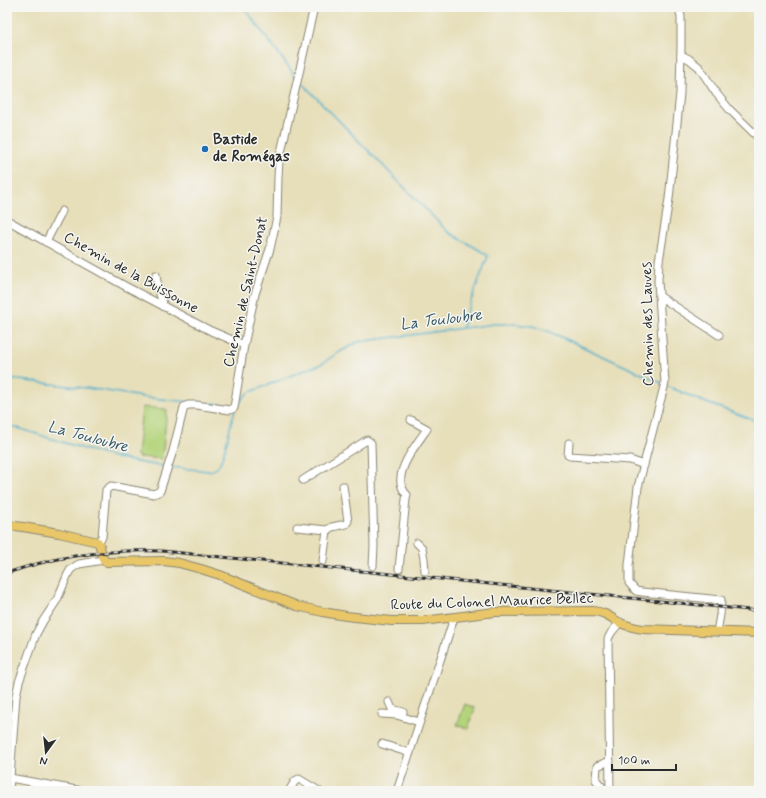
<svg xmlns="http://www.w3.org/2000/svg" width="766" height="798" font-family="Mynerve,sans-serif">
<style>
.green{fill:#b4d47c;stroke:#708054}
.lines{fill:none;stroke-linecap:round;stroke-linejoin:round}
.stream{stroke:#4eafcd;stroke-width:1.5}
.minor-casing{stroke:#898572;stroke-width:9}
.major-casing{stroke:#898572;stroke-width:10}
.minor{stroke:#fff;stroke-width:7}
.major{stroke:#e9c769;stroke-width:8}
.rail-casing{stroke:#2b2b2b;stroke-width:3}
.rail{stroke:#f6f6f2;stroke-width:1.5;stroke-dasharray:4.5;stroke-linecap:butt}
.poi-dot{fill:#1f6fb2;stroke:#f6f6f2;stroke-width:1.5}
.labels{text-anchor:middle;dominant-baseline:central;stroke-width:3;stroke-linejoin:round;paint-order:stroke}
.poi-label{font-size:15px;font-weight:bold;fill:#2b2b2b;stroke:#f6f6f2;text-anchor:start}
.street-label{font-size:15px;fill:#2b2b2b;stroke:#f6f6f2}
.water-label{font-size:16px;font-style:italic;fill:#375964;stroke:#f6f6f2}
</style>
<rect width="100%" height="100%" fill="#f6f6f2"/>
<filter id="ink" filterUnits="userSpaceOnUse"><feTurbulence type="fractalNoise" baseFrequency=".025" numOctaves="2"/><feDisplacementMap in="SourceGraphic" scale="8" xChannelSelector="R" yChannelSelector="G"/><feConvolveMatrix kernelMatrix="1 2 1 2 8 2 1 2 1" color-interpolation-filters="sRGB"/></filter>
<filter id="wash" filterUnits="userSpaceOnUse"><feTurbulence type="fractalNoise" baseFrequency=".012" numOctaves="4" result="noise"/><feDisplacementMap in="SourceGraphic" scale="16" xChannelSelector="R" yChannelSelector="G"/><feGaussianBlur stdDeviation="0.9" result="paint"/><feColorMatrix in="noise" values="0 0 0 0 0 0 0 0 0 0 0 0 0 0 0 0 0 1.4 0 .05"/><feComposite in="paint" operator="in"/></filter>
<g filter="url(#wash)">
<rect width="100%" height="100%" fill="#e7dfba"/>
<g class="green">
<path d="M143,407L165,409L167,410L162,459L138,457L137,455L142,408Z"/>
<path d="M465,704L475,708L468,729L457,725Z"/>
</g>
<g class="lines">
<g class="stream">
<path d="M242,7L246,10L296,77"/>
<path d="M299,80L351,133L448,232L481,251L488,256L464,319L463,328"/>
<path d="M7,379L19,380L101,390L142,397L190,402"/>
<path d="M667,386L704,402L759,422"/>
<path d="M209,403L231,406"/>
<path d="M237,407L242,399L248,393L307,369L320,365L336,354L358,342L494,324H514L532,326L548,331L662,383"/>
<path d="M7,425L18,428C66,443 115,461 165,466"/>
<path d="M170,467L208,471C212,471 214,470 217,468C226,457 229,425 235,411"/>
</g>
</g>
</g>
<g filter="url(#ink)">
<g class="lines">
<g class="minor-casing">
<g id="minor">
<path d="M679,7L681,17V46L680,93L677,123L669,199L659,261L658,281L665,383L638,487L629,565V583L636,591L642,592L721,600L720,615L717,632"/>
<path d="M681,55L689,59L699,67L716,93L730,110L759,138"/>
<path d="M7,220L125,286L211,331L244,345"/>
<path d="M46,242L62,211"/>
<path d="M156,275L158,288L164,307"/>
<path d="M659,296L719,335"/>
<path d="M569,443L568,455L570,456L630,460L644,465"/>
<path d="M303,480L367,440L371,443L374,546L373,566"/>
<path d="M297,527L327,530L323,561"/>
<path d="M327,530L332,527L346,524L348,521L343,486"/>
<path d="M98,542L102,537L106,490L111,486L154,494L160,491L173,451L184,407L188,405H196L230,410L234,408L244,345L255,294L270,249L277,217L278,177L279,161L314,7"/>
<path d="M417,543L422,548L424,559L425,571"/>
<path d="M399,569L406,499L407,495C405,493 403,490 402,487C395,470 418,442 427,429L411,420"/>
<path d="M389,702L392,709L403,712"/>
<path d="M382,714L397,715L419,722"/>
<path d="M382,744L410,753"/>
<path d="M10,778L82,791"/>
<path d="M9,791L16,696L19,682L36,634L43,621L57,600L68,574L71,569L79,564L103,560"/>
<path d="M289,791L295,781L299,779L319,791"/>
<path d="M397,791L454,618"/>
<path d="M602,791L603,788L596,780L597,766L610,761"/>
<path d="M610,791L608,639L611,633L620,622"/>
</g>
</g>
<g class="major-casing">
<path id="major" d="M7,525L23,527L59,533L98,542C103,549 99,559 107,562L164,561L179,563L201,569L220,575L297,606L323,612L346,616L392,621H423L495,612L593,611C605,612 610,617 620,623C628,626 635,628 643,629L759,633"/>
</g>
<use href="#minor" class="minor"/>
<use href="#major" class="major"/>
<g class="rail-casing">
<path id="rail" d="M7,573C58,555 109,549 162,551L759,611"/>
</g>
<use href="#rail" class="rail"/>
</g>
</g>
<circle class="poi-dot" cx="205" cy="149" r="4"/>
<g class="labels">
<g class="poi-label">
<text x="213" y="140">Bastide<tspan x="213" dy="17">de Romégas</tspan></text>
</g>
<g class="street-label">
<text transform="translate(131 273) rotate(29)">Chemin de la Buissonne</text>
<text transform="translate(246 292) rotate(-77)">Chemin de Saint-Donat</text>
<text transform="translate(648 324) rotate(-91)">Chemin des Lauves</text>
<text transform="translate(492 602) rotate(-2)">Route du Colonel Maurice Bellec</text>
</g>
<g class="water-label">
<text transform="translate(441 320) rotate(-7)">La Touloubre</text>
<text transform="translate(88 437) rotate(15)">La Touloubre</text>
</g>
</g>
<rect width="766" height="798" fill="none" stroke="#f6f6f2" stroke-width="24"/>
<g transform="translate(46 752) rotate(195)" stroke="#f6f6f2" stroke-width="3" paint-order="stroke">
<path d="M0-3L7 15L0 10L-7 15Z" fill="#2b2b2b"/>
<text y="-6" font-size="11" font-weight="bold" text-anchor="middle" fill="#2b2b2b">N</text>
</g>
<path d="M612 764v6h64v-6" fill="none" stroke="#2b2b2b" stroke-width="2"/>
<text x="618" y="764" font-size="12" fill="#2b2b2b" stroke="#f6f6f2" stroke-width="3" paint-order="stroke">100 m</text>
</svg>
